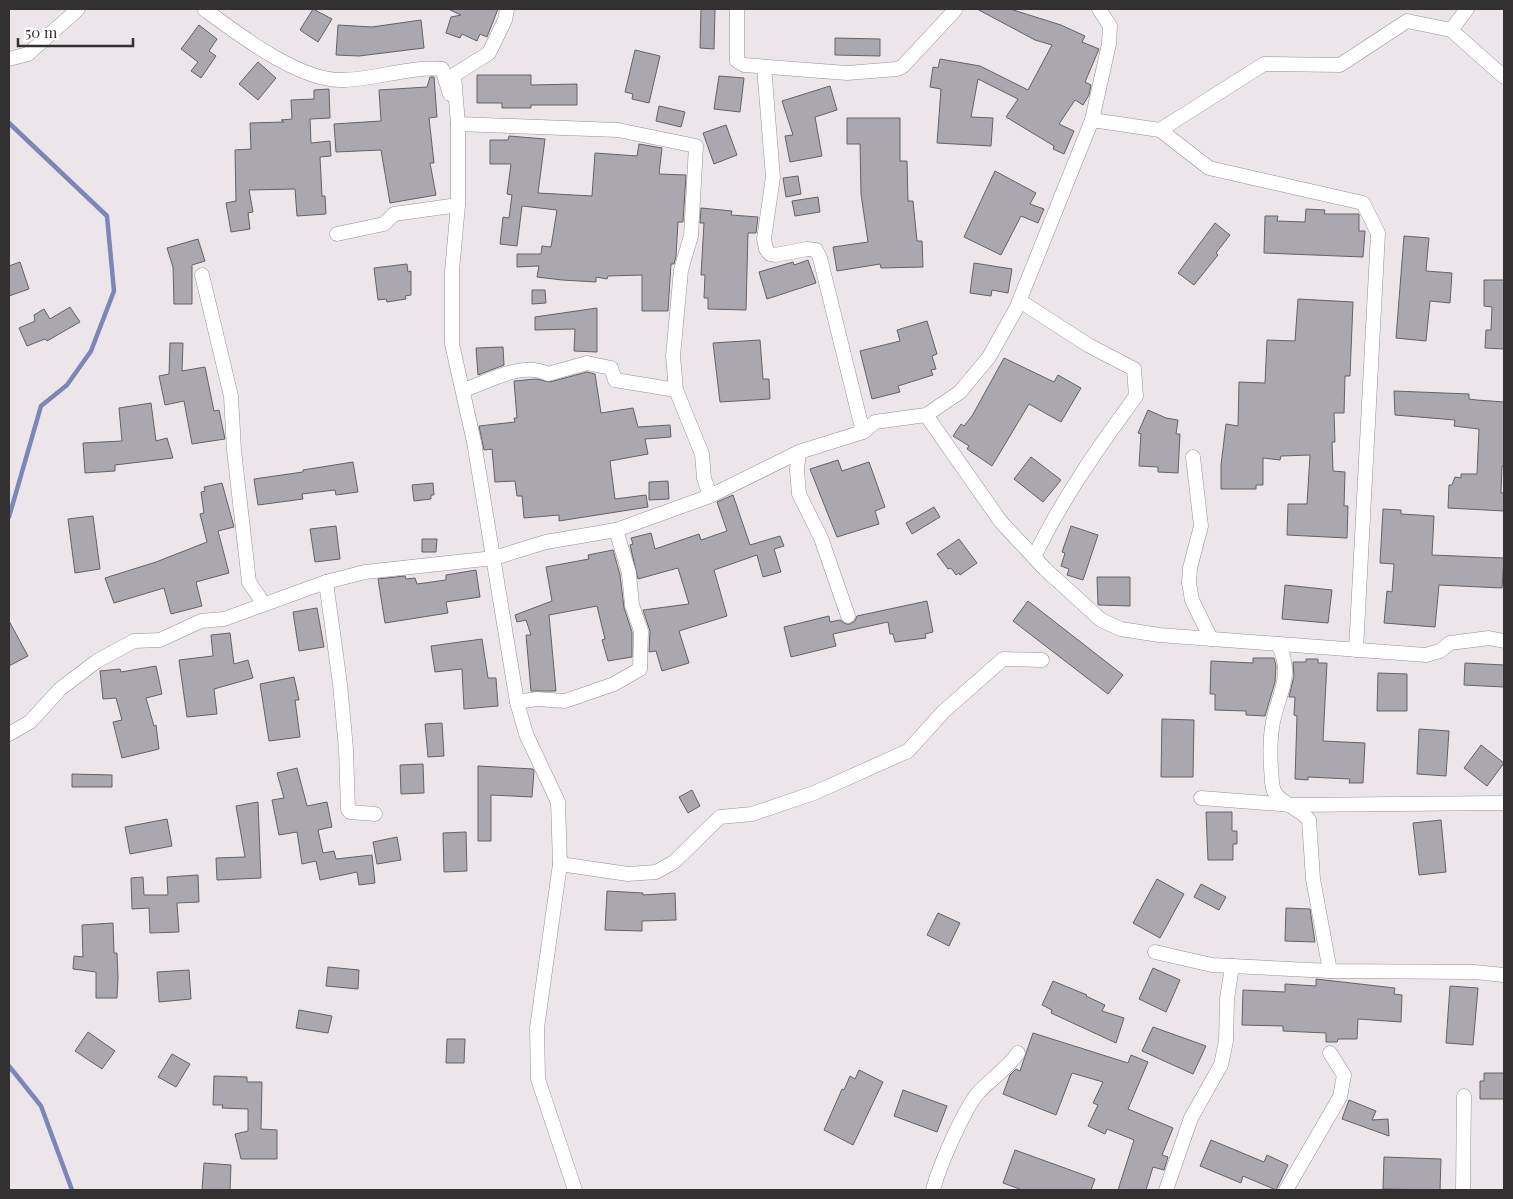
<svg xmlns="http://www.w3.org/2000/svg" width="1513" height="1199" font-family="'Playfair Display',serif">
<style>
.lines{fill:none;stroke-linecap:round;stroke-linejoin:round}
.stream{stroke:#7e86b8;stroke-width:4.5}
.building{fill:#aaa8ae;stroke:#646267}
.minor-casing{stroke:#959094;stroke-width:15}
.minor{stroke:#fff;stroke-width:14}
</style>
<rect width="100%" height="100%" fill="#ece6eb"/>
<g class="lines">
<g class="stream">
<path d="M9,123L107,216L114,291L91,351L67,385L41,406L9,517"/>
<path d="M9,1066L41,1106L72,1190"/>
</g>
</g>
<g class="building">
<path d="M313,9L332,19L318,42L300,30Z"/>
<path d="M448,9H498L487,37L480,34L477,41L462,34L460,38L446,33L451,17L461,15Z"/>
<path d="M701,9H715L714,49L700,48Z"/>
<path d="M977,9H1010L1061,25L1085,36L1082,42L1099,49L1085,82L1091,85L1089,95L1083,105L1075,100L1059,124L1074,131L1064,154L1053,149L1054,146L1006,117L1018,99L978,79L971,117L993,118L991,146L937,143L941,89L930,87L933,67L938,68L940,59L980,66L1028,90L1052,45L1035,40Z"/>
<path d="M421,20L424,48L359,56L336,55L338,25L372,27Z"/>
<path d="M199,25L217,39L209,51L216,56L201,78L191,71L198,62L181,49Z"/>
<path d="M835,38L880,39V56L835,55Z"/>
<path d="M635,50L660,56L649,103L632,99L633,94L625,92Z"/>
<path d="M258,62L276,78L258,100L239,84Z"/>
<path d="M477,75H531V85L577,84V105H531V108H502V103H477Z"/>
<path d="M719,76L744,78L740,112L714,109Z"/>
<path d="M430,77H434L437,117L429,118L434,163H430L436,195L390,203L381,150L336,152L334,124L381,121L379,90L427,87Z"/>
<path d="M830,86L837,110L815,117L822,156L790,162L785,136L793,135L782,101Z"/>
<path d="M329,89L330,118L310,119L311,143L330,141L331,156L320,157L322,196H325L326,214L297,216L295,189L249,190L253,212L248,213L250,229L231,232L226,203L236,201L235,150L251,149L250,123L284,122L281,120L292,119L291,100L314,99V90Z"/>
<path d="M659,106L685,112L681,127L656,121Z"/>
<path d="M847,118H900V161H907L908,201H913L917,241H922L923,267L881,268L880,264L837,271L833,247L868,242L861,194L860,144H847Z"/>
<path d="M726,125L737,155L714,164L703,133Z"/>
<path d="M509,136L545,139L538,193L592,196L595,153L637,156L639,144L662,148L659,174L686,175L683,222H678L676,256L674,264H671L668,311H642V275L608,276L607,279L596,277V282L562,280L537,277L539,266L517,267V254H541L542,246L551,247L557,210L522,206L517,246L500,244L503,217L509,218L512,195L507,194L511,164H490V140H508Z"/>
<path d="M995,171L1036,193L1030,204L1044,209L1038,223L1021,216L1001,255L964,237Z"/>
<path d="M798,176L801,194L786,197L783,178Z"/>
<path d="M818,197L820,212L795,216L792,201Z"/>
<path d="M701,208L732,211L731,215L758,217L756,233H748L746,310L708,309V298H704L705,275H701L704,223H700Z"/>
<path d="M1306,209L1325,210L1324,214H1359V231H1365L1363,257L1264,253L1265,216H1278L1277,221L1305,222Z"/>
<path d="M1215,223L1230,235L1216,253L1218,255L1194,285L1178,273Z"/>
<path d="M1404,236L1429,238L1426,271L1452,273L1450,303L1430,301L1426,341L1396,338Z"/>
<path d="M198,239L205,261L192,265V304H174L173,267L167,248Z"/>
<path d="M808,260L816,283L767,299L759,272L793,262L794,265Z"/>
<path d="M20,262L29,289L9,296V266Z"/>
<path d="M974,263L1012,269L1008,293L992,290L991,296L970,293Z"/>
<path d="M407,264L408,272L411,271V295L405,296L406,299L387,302L386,299L378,300L374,268Z"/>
<path d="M1484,280H1504V349L1485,348L1486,330H1491L1492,307L1484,306Z"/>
<path d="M532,290H545L546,303L532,304Z"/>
<path d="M1298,299L1353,302L1350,376H1345L1344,413H1334L1335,442H1332L1333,471L1345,472L1344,506H1348L1347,538L1287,535L1288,504H1307L1310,455L1281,456L1280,460L1263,458V485H1256V489H1221V465L1226,424L1238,426L1239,382L1265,383L1267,340L1295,341Z"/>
<path d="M70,307L80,322L47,341L45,339L27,346L19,328L35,321L34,315L44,309L50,319Z"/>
<path d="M597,308V352L574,351L575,329L535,330V317Z"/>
<path d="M927,321L937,354L932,356L936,369L931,370L933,375L898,386L900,392L872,399L860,351L900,341L897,330Z"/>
<path d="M760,340L763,379H769L770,399L720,402L713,343Z"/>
<path d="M170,343H183L182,371L205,367L214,411L219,410L225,439L192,444L184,401L165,405L159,376L169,374Z"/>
<path d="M503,347L504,365L478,375L476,348Z"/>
<path d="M1004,358L1054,382L1058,375L1081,388L1061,422L1029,404L992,466L967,449L969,446L953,436L961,424L964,426L972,416Z"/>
<path d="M587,372L595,374L601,413L633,408L638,427L670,425L671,437L645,439L648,454L610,461L615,499L646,495L648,507L559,521V515L524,518L522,496H517L515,481L495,482L492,449L484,450L479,426L515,422L514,418H517L514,381L536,379L550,382Z"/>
<path d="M1394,391L1469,394V399L1477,400L1504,402V466H1502L1501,493H1504V511L1448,508L1449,485H1452L1455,477L1461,478V474H1477L1479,429L1454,426L1455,420L1395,415Z"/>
<path d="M151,403L156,441L167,438L173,458L115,465V471L85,473L83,443L122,441L119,408Z"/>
<path d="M1148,410L1166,418L1178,420L1176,434H1180L1178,473L1158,472V467L1139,466L1141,434L1138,433Z"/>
<path d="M1031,457L1061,480L1043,502L1014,479Z"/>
<path d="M838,460L842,471L869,462L885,507L875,511L879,524L837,537L810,469Z"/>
<path d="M353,462L358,492L336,495L335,490L302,494L303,499L258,505L254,479L303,472V470Z"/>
<path d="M668,481L669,499L649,500V482Z"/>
<path d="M222,483L234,527L218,531L229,573L196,582L202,606L171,614L164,588L114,603L105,578L156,562L207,542L200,514L204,513L201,492L205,491L204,487Z"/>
<path d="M433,483L434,495H431V499L414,501L412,485Z"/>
<path d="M733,495L750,545L780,536L784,546L774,549L781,572L763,577L757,555L714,570L727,616L679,631L689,663L662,671L656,651L649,652L650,631L643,610L689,604L678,568L638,579L630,545L633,544L631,538L651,533L655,549L699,534L701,540L727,531L717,502Z"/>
<path d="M934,507L940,517L912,534L906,523Z"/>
<path d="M1383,509L1401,510V514L1434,516L1432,555L1504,558L1502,588L1439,585L1435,627L1384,623L1387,591L1392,592L1394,564L1380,563Z"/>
<path d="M93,516L100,569L75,573L68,519Z"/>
<path d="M336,526L340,559L315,562L310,529Z"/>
<path d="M1071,526L1098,535L1083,580L1067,575L1069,569L1061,566L1065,553L1062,552Z"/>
<path d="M422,539H437L436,552H422Z"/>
<path d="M959,539L977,563L960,575L959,573L956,575L951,568L948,569L937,554Z"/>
<path d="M613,550L620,575L624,608L632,632V657L608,661L602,640L605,639L597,606L549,615L556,691H531L526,635H531L526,620L517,622L515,615L552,601L546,567L589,559L588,555Z"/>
<path d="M476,570L480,597L446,602L448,613L385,623L378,579L405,576L406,579L415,578L417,584L446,580V575Z"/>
<path d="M1097,577H1130V606L1098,605Z"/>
<path d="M1285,585L1332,590L1328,623L1282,619Z"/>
<path d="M927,601L933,632L925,634L926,638L895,642L893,634H890L888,622L833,634L836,646L791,657L784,627L829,616L830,622L840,620L846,624H850L855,621L857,616Z"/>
<path d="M1028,601L1123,675L1108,694L1013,621Z"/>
<path d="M317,608L324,647L299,651L293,612Z"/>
<path d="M9,621L28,656L9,666Z"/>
<path d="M230,633L234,664L248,660L253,678L214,689L217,714L187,717L179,660L213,656L211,635Z"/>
<path d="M482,639L488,678H496L498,706L464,709L462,669L435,672L431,646Z"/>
<path d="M1253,658H1274L1276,666L1275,682L1265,716L1246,715V711L1215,710V694H1210L1211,661L1253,663Z"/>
<path d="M1306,659H1318V663H1327L1323,741L1365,743L1363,783H1349L1350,779L1308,777V780L1295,779L1297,716L1294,715L1295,697H1289L1294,676L1293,662H1306Z"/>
<path d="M1465,663L1504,665V687L1464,685Z"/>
<path d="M156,666L162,694L146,698L154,726L156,725L159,749L122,758L113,722L122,720L116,698L103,699L100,671L120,669L121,672Z"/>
<path d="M1378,673L1407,674V711H1377Z"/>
<path d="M294,677L299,700H295L300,737L269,741L260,684Z"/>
<path d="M1162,719L1194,720L1193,777H1161Z"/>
<path d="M442,723L444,756L428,757L425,724Z"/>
<path d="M1419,729L1449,731L1446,776L1417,774Z"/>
<path d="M1481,745L1504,763L1487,786L1464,768Z"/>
<path d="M423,764L424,793L401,794L400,765Z"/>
<path d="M478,766L533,769L534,771L532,797L491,795V841H478Z"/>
<path d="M297,768L307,806L327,802L332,827L318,830L323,853L334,851L336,859L372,855L375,883L359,885L357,872L320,880L316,861L302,864L297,832L279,835L272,800L284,798L277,773Z"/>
<path d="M72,774L112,775V787H72Z"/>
<path d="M692,790L700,806L688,813L679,797Z"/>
<path d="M258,802L261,878L217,880L216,858L245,857L236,806Z"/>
<path d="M1206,812H1232V831H1237V844H1233V860H1208Z"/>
<path d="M167,819L172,846L130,854L125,827Z"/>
<path d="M1441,820L1446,872L1419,875L1413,823Z"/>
<path d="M466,832L467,871L444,872L443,833Z"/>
<path d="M397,837L401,860L377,864L373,842Z"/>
<path d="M198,875L199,902L177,903L179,932L150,933L149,908L132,909L131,878L143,877L144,895H168L167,877Z"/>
<path d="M1157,879L1184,894L1160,938L1133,923Z"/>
<path d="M1201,884L1226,897L1219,910L1194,897Z"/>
<path d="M607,891L643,893V895L675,893L676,920L642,921V931L605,930Z"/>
<path d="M1286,908L1310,909L1315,942L1285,941Z"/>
<path d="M938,913L960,923L949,946L927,935Z"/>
<path d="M113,923L114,953H117L118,977L117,998H96V972L73,969L74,956L83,957L82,925Z"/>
<path d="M328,967L359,970L358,989L326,986Z"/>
<path d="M1153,968L1180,980L1166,1012L1139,999Z"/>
<path d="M189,970L191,999L159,1002L157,972Z"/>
<path d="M1316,979L1395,988L1394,994L1402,995L1401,1022L1358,1019L1357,1039H1338L1337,1042H1326V1033L1283,1031V1026L1242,1025L1243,990L1285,992V984L1316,986Z"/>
<path d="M1053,981L1087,995L1086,996L1105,1005L1102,1011L1124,1018L1116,1043L1051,1013L1052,1010L1042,1005Z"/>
<path d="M1450,986L1478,988L1473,1045L1446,1043Z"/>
<path d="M299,1010L332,1016L328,1033L296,1028Z"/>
<path d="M1153,1027L1206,1046L1193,1074L1142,1051Z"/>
<path d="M88,1032L115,1051L102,1069L75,1051Z"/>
<path d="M1033,1033L1128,1063L1131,1055L1148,1062L1128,1109L1173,1128L1162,1155L1168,1157L1164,1170L1153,1167L1146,1190H1118L1134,1140L1107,1129L1105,1134L1088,1126L1098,1105L1093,1103L1103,1082L1072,1073L1056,1115L1003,1094L1010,1075L1016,1069L1020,1071Z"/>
<path d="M447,1039H465L464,1063H446Z"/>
<path d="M172,1054L190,1064L176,1087L158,1077Z"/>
<path d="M859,1070L883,1082L853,1145L824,1130L842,1089L844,1090L850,1076L855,1079Z"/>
<path d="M1484,1073H1504V1099H1480V1081H1484Z"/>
<path d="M214,1076L247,1077V1082H262L261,1129L277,1130V1159H241L235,1134L248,1131V1109L222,1108L223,1105H213Z"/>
<path d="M903,1090L947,1106L937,1132L894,1116Z"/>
<path d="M1349,1100L1376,1111L1372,1120L1388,1119L1389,1136L1342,1119Z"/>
<path d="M1211,1140L1264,1162L1267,1155L1288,1165L1276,1190L1243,1176L1241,1183L1200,1166Z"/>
<path d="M1015,1150L1095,1179L1091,1190H1022L1003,1183Z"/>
<path d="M1384,1157L1441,1159L1440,1190L1383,1189Z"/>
<path d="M204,1163L231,1165L230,1190H202Z"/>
</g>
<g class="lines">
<g class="minor-casing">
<g id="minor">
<path d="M204,9C238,34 300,82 344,80C377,79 410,66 442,69L450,94"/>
<path d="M507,9L505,20L489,53L454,75L458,124V205L452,271V344L474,442L517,702L526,734L558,802L560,864L537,1028L538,1079L575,1190"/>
<path d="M737,9V61L744,65L847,73L897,69L903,66L956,9"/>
<path d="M1451,30L1467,9"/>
<path d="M9,59L28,54L78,9"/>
<path d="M764,67L773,177L764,239L766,249L770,254L775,255L807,249L816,250L820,258L863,432"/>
<path d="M1092,120L1160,130L1264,64L1340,65L1407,21L1451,30L1504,77"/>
<path d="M458,124L618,130L696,146L691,236L681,270L673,356L676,390L702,454L704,478L710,496"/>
<path d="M1160,130L1209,168L1363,203L1378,233L1356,650"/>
<path d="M337,234L384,224L394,214L458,205"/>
<path d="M202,275L231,396L234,450L249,582L264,604"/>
<path d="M1020,301L1088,345L1134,369L1136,396C1098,448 1062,499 1034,557"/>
<path d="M464,390C490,381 522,361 548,374L587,363L611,368L615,380L676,390"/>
<path d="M926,415L1001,522L1045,569L1101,620L1121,629L1159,635L1426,655L1440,651L1450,643L1489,638L1504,641"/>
<path d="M799,452L797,470L799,494L821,538L848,616"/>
<path d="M1193,457L1201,526L1190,568L1189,583L1192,600L1211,639"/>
<path d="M326,582L340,684L346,749L348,809L350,812L375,814"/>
<path d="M1278,644C1294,676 1279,691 1273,722C1270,737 1270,753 1271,768C1272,775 1271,784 1274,791C1280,804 1300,808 1309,820L1313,879L1330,971"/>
<path d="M517,702L537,699L565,701L614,684L640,669L641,631L632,605L629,573L616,530"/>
<path d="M9,734L30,722L60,689L97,661L134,641L160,640L201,621L224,619L326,582L365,572L494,558L546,542L616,530L710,496L799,452L863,432L875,422L926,415L960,392L989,357L1016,309L1092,120L1109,44L1110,26L1099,9"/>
<path d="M1201,798L1293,805L1504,803"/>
<path d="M560,864L628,874L656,872L674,862L720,817L752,814L814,793L908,751L943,712L1003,659L1042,660"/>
<path d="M1155,952L1212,965L1330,971L1474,972L1504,975"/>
<path d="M933,1190C939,1167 963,1111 978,1093C991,1079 1007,1069 1018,1053"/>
<path d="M1166,1190L1191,1118L1221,1065L1226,1041L1227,999L1232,966"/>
<path d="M1286,1190L1340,1097L1344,1075L1330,1053"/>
<path d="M1463,1190L1464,1096"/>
</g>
</g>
<use href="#minor" class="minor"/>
</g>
<rect width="1513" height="1199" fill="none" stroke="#323031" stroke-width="20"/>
<path d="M18 38v8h115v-8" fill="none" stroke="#323031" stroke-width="2.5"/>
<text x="25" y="38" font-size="15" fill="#323031" stroke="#ffffff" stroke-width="4" paint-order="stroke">50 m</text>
</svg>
